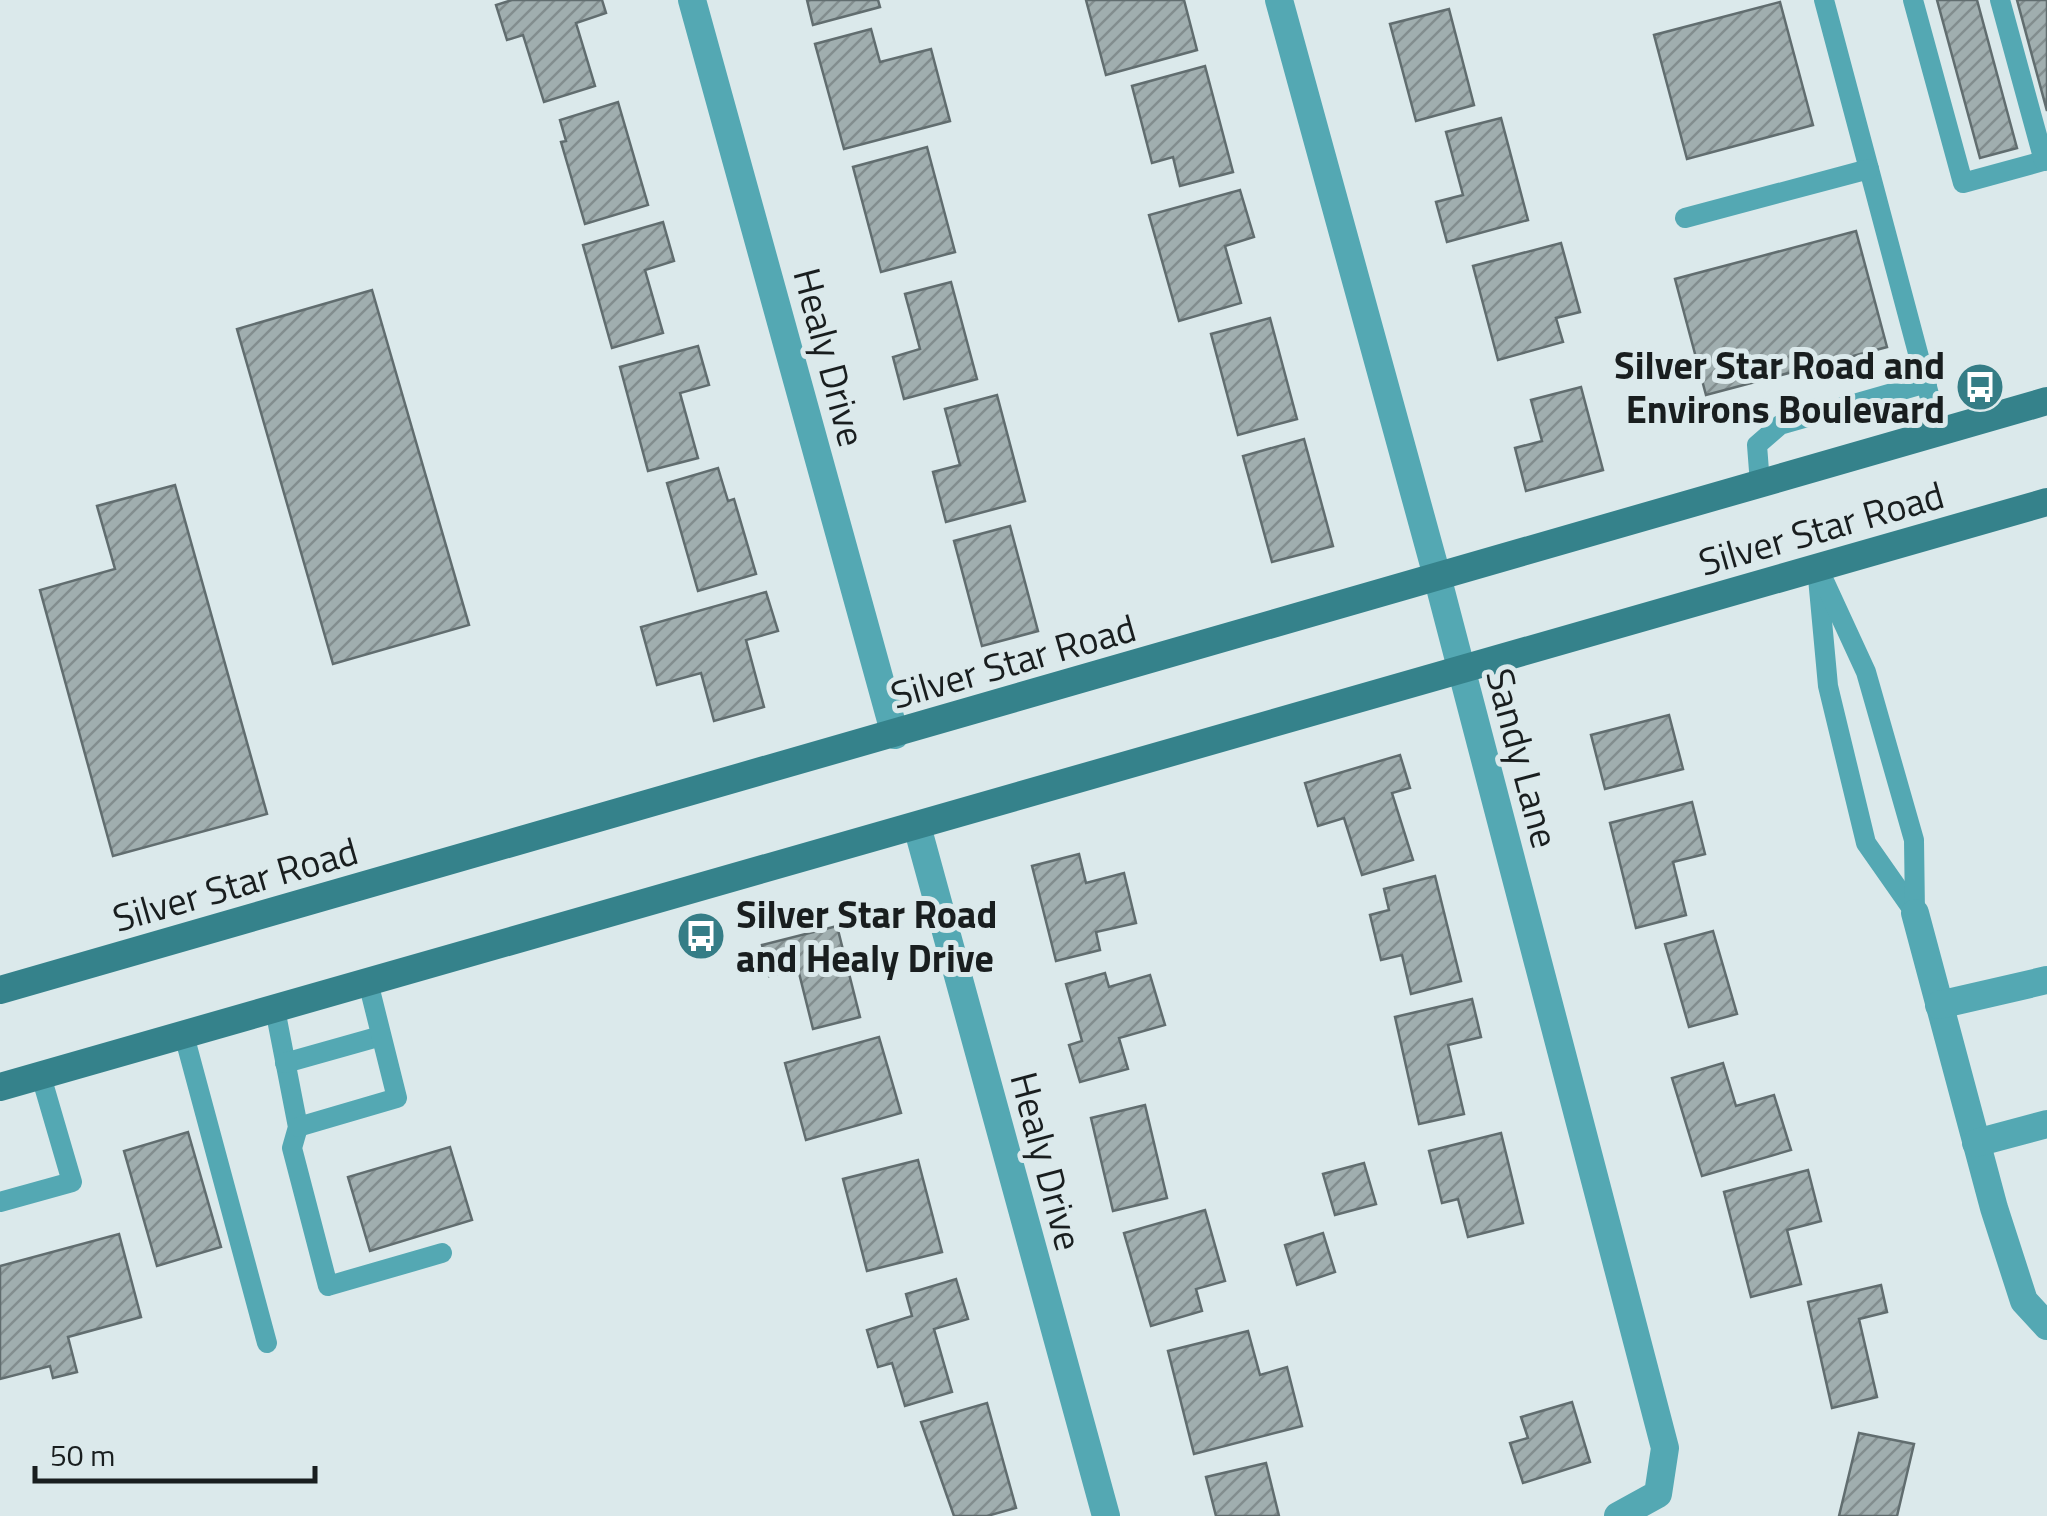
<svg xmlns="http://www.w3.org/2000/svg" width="2047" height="1516" font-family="'Titillium Web',sans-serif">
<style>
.building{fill:url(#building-hatch);stroke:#616d6f;stroke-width:2.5}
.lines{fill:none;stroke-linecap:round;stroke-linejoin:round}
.service{stroke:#54a8b3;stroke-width:20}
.minor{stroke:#54a8b3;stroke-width:28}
.secondary{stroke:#35828b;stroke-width:28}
.labels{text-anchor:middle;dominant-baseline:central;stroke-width:10;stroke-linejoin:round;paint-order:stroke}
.street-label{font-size:38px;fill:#191e1f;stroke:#dbe9eb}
.poi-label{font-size:38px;font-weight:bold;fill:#191e1f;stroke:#dbe9eb;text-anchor:end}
</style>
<defs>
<pattern id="building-hatch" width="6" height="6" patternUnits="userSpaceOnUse" patternTransform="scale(2.5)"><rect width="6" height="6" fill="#a0aeaf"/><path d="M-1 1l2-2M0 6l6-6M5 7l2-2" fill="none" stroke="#828d8e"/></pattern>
</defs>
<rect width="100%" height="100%" fill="#dbe9eb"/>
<g class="building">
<path d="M512,0H602L606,13L576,23L595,86L544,102L523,35L507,40L496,5Z"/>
<path d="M807,0H878L880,7L813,25Z"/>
<path d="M1086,0H1184L1197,50L1106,75Z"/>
<path d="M1937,0H1977L2017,148L1980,158Z"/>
<path d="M2017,0H2047V111Z"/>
<path d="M1780,2L1813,125L1687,159L1654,35Z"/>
<path d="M1449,9L1474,105L1416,121L1390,24Z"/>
<path d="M871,29L880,62L931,49L950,121L844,149L815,44Z"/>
<path d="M1205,66L1233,172L1180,186L1173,157L1152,163L1132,86Z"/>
<path d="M618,102L648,205L585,224L561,142L566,141L560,120Z"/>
<path d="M1501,118L1528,220L1447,242L1436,202L1463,195L1446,132Z"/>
<path d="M927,147L955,252L881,272L853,167Z"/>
<path d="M1240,190L1254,237L1225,246L1241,303L1179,321L1149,215Z"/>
<path d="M663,222L674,261L645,270L663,333L612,348L583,245Z"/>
<path d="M1856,231L1887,347L1706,395L1675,279Z"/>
<path d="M1561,243L1580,312L1556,318L1563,342L1498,360L1473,266Z"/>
<path d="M951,282L977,379L904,399L893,357L920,349L905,294Z"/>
<path d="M372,290L469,625L333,664L237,329Z"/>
<path d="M1270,318L1297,419L1238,435L1211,334Z"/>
<path d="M698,346L709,385L680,393L698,458L648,471L620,367Z"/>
<path d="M1581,387L1603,470L1526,491L1515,448L1542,441L1531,400Z"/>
<path d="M997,395L1025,501L946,522L933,472L960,465L945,409Z"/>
<path d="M1304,439L1333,546L1272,562L1243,456Z"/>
<path d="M718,468L728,501L734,499L756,574L698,591L667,483Z"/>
<path d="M175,485L267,814L113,856L40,590L115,569L97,506Z"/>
<path d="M1010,526L1038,631L982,646L954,541Z"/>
<path d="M766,592L778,631L746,640L764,707L714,721L701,673L657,685L641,627Z"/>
<path d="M1669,715L1683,769L1605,789L1591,735Z"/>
<path d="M1400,755L1410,788L1392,793L1413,860L1362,875L1344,818L1318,826L1305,783Z"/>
<path d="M1692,802L1705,854L1673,862L1686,915L1636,928L1610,823Z"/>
<path d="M1079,854L1086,883L1124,873L1136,923L1096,932L1100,950L1056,961L1032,866Z"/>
<path d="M1435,876L1461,981L1411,994L1402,955L1381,960L1370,915L1389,910L1384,889Z"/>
<path d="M837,926L860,1017L813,1029L798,969L769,976L762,945Z"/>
<path d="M1713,931L1737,1014L1689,1027L1665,944Z"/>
<path d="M1105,973L1109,987L1150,975L1165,1025L1119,1038L1128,1069L1080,1082L1069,1045L1082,1041L1066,984Z"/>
<path d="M1472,999L1481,1037L1448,1045L1464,1114L1419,1124L1395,1017Z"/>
<path d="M879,1037L901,1113L806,1140L785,1063Z"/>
<path d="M1723,1063L1736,1106L1774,1095L1791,1150L1702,1176L1672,1078Z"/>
<path d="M1145,1105L1167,1198L1113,1211L1091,1118Z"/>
<path d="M188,1132L221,1247L157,1266L124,1151Z"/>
<path d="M1501,1133L1523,1223L1468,1237L1458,1199L1442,1203L1429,1151Z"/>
<path d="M450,1147L472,1220L370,1251L348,1177Z"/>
<path d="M918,1160L942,1252L867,1271L843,1179Z"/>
<path d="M1364,1163L1376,1204L1335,1215L1323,1174Z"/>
<path d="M1808,1170L1821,1221L1787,1230L1801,1284L1751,1297L1724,1192Z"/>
<path d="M1205,1210L1225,1281L1196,1289L1202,1311L1151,1326L1124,1233Z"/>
<path d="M1323,1233L1335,1272L1297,1285L1285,1245Z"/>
<path d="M119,1234L141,1317L68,1337L77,1372L53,1378L50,1366L0,1379V1266Z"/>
<path d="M956,1279L968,1319L934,1329L952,1392L905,1406L892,1363L878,1367L867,1330L912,1316L906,1294Z"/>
<path d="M1881,1285L1887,1312L1859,1319L1877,1397L1832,1408L1808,1302Z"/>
<path d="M1248,1331L1260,1375L1287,1367L1302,1426L1194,1454L1168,1351Z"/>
<path d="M1572,1402L1590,1462L1523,1483L1510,1443L1528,1438L1521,1417Z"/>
<path d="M987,1403L1016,1508L987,1516H954L921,1422Z"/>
<path d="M1859,1433L1914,1444L1897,1516H1839Z"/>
<path d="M1266,1463L1279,1516H1216L1206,1477Z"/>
</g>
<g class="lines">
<g class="service">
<path d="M1824,0L1939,432"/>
<path d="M1913,0L1963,183L2047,160"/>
<path d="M2000,0L2044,161"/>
<path d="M1685,218L1869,169"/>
<path d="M1760,484L1757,445L1780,425L1927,383"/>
<path d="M1817,567L1828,686L1866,843L1915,913"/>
<path d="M1825,583L1866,672L1914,840L1915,913"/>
<path d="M275,1009L298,1127L292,1148L328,1286L442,1253"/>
<path d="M184,1035L267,1343"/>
<path d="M285,1063L381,1036"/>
<path d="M298,1127L397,1098L368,982"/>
<path d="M0,1202L72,1182L41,1076"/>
</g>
<g class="minor">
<path d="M692,0L895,735"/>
<path d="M1279,0L1437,576L1665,1448L1658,1494L1618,1516"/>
<path d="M917,826L1106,1516"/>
<path d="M1915,913L1994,1208L2024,1301L2047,1326"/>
<path d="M1939,1005L2047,980"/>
<path d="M1976,1143L2047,1124"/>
</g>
<g class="secondary">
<path d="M0,990L2047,401"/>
<path d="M0,1087L2047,502"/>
</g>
</g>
<defs>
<g id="bus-disc" transform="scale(2.5)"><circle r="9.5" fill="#357d86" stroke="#dbe9eb"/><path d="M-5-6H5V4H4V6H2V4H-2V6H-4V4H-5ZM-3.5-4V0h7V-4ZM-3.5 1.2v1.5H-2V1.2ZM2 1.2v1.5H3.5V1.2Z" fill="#fff"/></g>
</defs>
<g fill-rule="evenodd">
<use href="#bus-disc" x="1980" y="387"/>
<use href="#bus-disc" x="701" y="936"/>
</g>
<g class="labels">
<g class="street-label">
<text transform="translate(830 357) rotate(75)">Healy Drive</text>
<text transform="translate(1821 528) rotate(-16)">Silver Star Road</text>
<text transform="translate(1013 661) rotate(-16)">Silver Star Road</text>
<text transform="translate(1523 758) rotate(75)">Sandy Lane</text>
<text transform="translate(235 884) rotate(-16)">Silver Star Road</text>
<text transform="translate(1047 1161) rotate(75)">Healy Drive</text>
</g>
<g class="poi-label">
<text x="1945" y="365">Silver Star Road and<tspan x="1945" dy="44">Environs Boulevard</tspan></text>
<text x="736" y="914" text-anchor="start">Silver Star Road<tspan x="736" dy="44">and Healy Drive</tspan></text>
</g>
</g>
<path d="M35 1466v15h280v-15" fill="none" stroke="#191e1f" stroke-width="5"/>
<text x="50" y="1466" font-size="30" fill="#191e1f" stroke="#dbe9eb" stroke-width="8" paint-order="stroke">50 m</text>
</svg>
